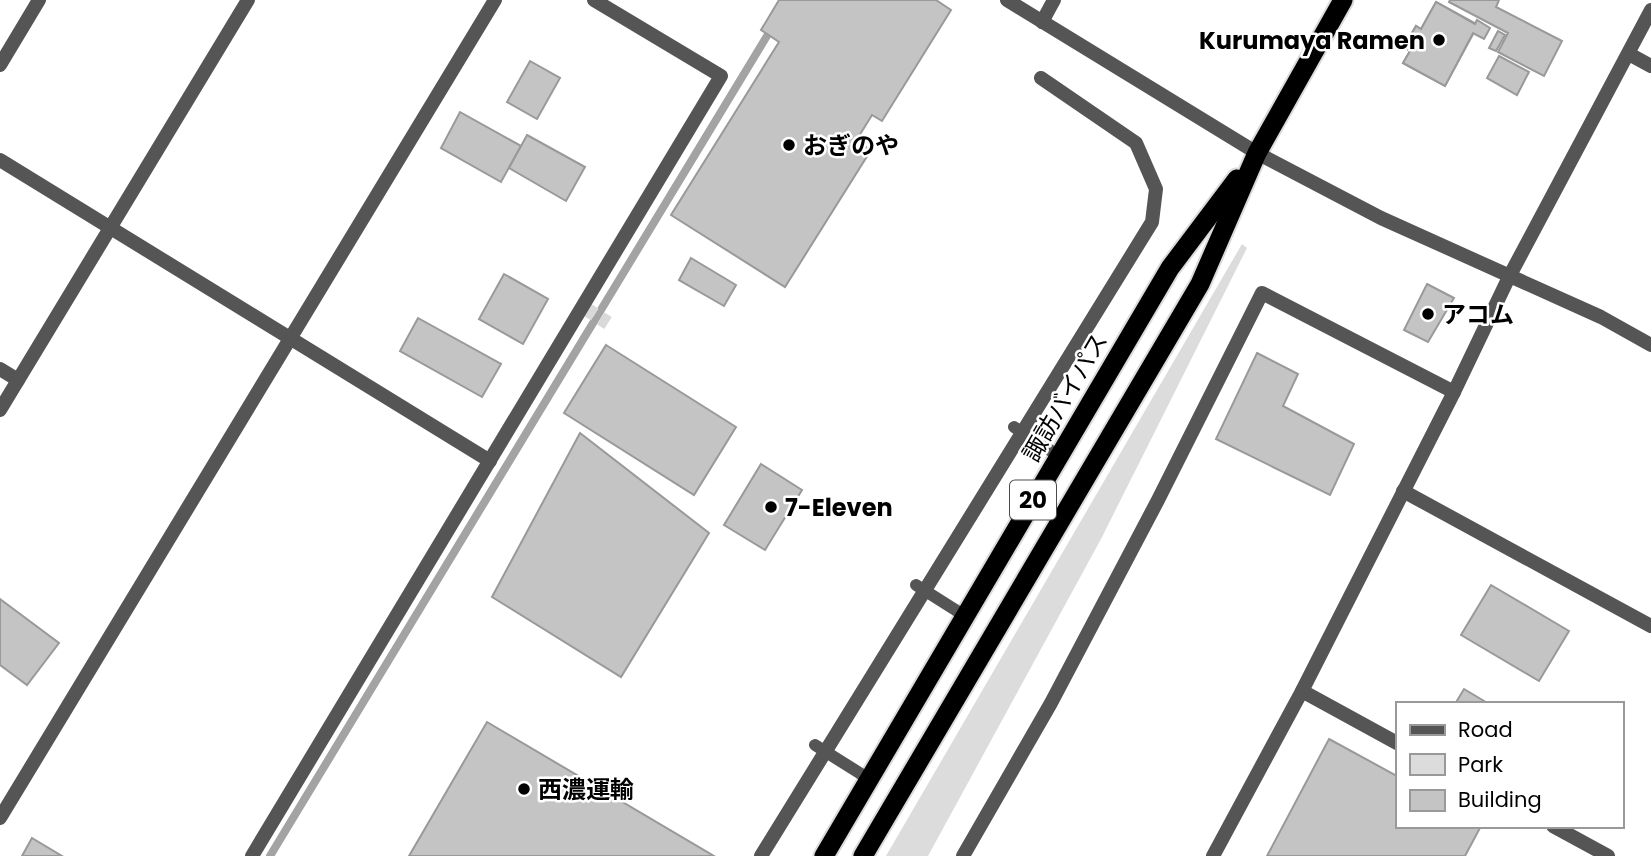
<svg xmlns="http://www.w3.org/2000/svg" width="1651" height="856" font-family="Poppins,'Noto Sans JP',sans-serif">
<style>
.green{fill:#dcdcdc}
.lines{fill:none;stroke-linecap:round;stroke-linejoin:round}
.stream{stroke:#a3a3a3;stroke-width:8}
.building{fill:#c4c4c4;stroke:#999;stroke-width:2}
.minor-tunnel{stroke:#d9d9d9;stroke-width:14;stroke-dasharray:14 7;stroke-linecap:butt}
.trunk-casing{stroke:#dbdbdb;stroke-width:23}
.service{stroke:#555;stroke-width:12}
.minor{stroke:#555;stroke-width:14}
.tertiary{stroke:#555;stroke-width:14}
.trunk{stroke:#000;stroke-width:19}
.poi-dot{fill:#000;stroke:#fff;stroke-width:2.5}
.labels{text-anchor:middle;dominant-baseline:central;stroke-width:5;stroke-linejoin:round;paint-order:stroke}
.shield{fill:#fff;stroke:#4c4c4c;stroke-width:2}
.shield-label{font-size:23px;font-weight:bold;fill:#000}
.poi-label{font-size:24px;font-weight:bold;fill:#000;stroke:#fff;text-anchor:start}
.street-label{font-size:24px;fill:#000;stroke:#fff}
</style>
<rect width="100%" height="100%" fill="#fff"/>
<path class="green" d="M1242,244L1247,248L1101,539L928,856H886Z"/>
<g class="lines">
<path class="stream" d="M270,856L773,26"/>
</g>
<g class="building">
<path d="M779,0H936L951,10L882,121L872,115L856,141L871,150L785,287L671,215L779,42L761,30Z"/>
<path d="M1450,0H1499L1496,7L1562,41L1544,76L1498,52L1508,33L1449,2Z"/>
<path d="M1436,2L1478,25L1445,86L1403,63L1410,51L1404,47L1416,26L1421,29Z"/>
<path d="M1436,2L1475,24L1477,20L1490,28L1484,39L1473,33L1445,86L1403,63L1410,51L1404,47L1416,26L1421,29Z"/>
<path d="M1498,31L1505,35L1496,51L1489,48Z"/>
<path d="M1499,56L1529,72L1517,95L1487,78Z"/>
<path d="M530,61L560,78L537,119L507,102Z"/>
<path d="M460,112L521,146L501,182L441,148Z"/>
<path d="M527,135L585,167L566,201L509,168Z"/>
<path d="M691,258L736,285L724,306L679,280Z"/>
<path d="M504,274L548,299L523,344L479,319Z"/>
<path d="M1427,284L1454,298L1428,342L1404,330Z"/>
<path d="M418,318L501,364L482,397L400,351Z"/>
<path d="M606,345L736,427L694,495L564,413Z"/>
<path d="M1257,353L1298,374L1283,406L1354,444L1330,495L1216,439Z"/>
<path d="M580,433L709,533L621,677L492,597Z"/>
<path d="M761,464L802,490L765,550L724,525Z"/>
<path d="M1491,585L1569,631L1539,681L1461,635Z"/>
<path d="M0,599L59,643L27,685L0,665Z"/>
<path d="M1464,689L1489,704H1455Z"/>
<path d="M487,722L714,856H409Z"/>
<path d="M1329,739L1397,776V826H1481L1465,856H1267Z"/>
<path d="M32,838L62,856H22Z"/>
</g>
<g class="lines">
<path class="minor-tunnel" d="M583,307L608,323"/>
<g class="trunk-casing">
<g id="trunk">
<path d="M824,856L1170,268L1237,179"/>
<path d="M863,856L1200,284L1257,153L1343,0"/>
</g>
</g>
<g class="service">
<path d="M1014,427L1059,456"/>
<path d="M916,585L965,616"/>
<path d="M815,745L869,779"/>
</g>
<g class="minor">
<path d="M1042,22L1054,0"/>
<path d="M1629,54L1651,66"/>
<path d="M0,65L39,0"/>
<path d="M1257,153L1381,218L1601,317L1651,345"/>
<path d="M0,160L490,461"/>
<path d="M0,369L18,380"/>
<path d="M0,410L248,0"/>
<path d="M1403,491L1651,626"/>
<path d="M1302,691L1397,743"/>
<path d="M1553,826L1608,856"/>
<path d="M252,856L721,76L594,0"/>
<path d="M761,856L1152,222L1156,189L1136,143L1041,78"/>
<path d="M963,856L1051,703L1158,500L1262,293L1454,392"/>
<path d="M1213,856L1302,691L1454,392L1509,277L1651,10"/>
</g>
<g class="tertiary">
<path d="M1007,0L1257,153"/>
<path d="M0,818L495,0"/>
</g>
<use href="#trunk" class="trunk"/>
</g>
<g class="poi-dot">
<circle cx="1439" cy="40" r="7"/>
<circle cx="789" cy="145" r="7"/>
<circle cx="1428" cy="314" r="7"/>
<circle cx="771" cy="507" r="7"/>
<circle cx="524" cy="789" r="7"/>
</g>
<g class="labels">
<rect class="shield" x="1010" y="480.5" width="46" height="39" rx="5"/>
<g class="shield-label">
<text x="1033" y="500">20</text>
</g>
<g class="poi-label">
<text x="1425" y="40" text-anchor="end">Kurumaya Ramen</text>
<text x="803" y="145">おぎのや</text>
<text x="1442" y="314">アコム</text>
<text x="785" y="507">7-Eleven</text>
<text x="538" y="789">西濃運輸</text>
</g>
<g class="street-label">
<text transform="translate(1065 397) rotate(-60)">諏訪バイパス</text>
</g>
</g>
<rect x="1396" y="702" width="228" height="126" fill="#ffffff" stroke="#999999" stroke-width="2"/>
<rect x="1410" y="725" width="35" height="10" fill="#555555" stroke="#999999" stroke-width="2"/>
<text x="1458" y="737" font-size="21" fill="#000000">Road</text>
<rect x="1410" y="754" width="35" height="21" fill="#dcdcdc" stroke="#999999" stroke-width="2"/>
<text x="1458" y="772" font-size="21" fill="#000000">Park</text>
<rect x="1410" y="790" width="35" height="21" fill="#c4c4c4" stroke="#999999" stroke-width="2"/>
<text x="1458" y="807" font-size="21" fill="#000000">Building</text>
</svg>
